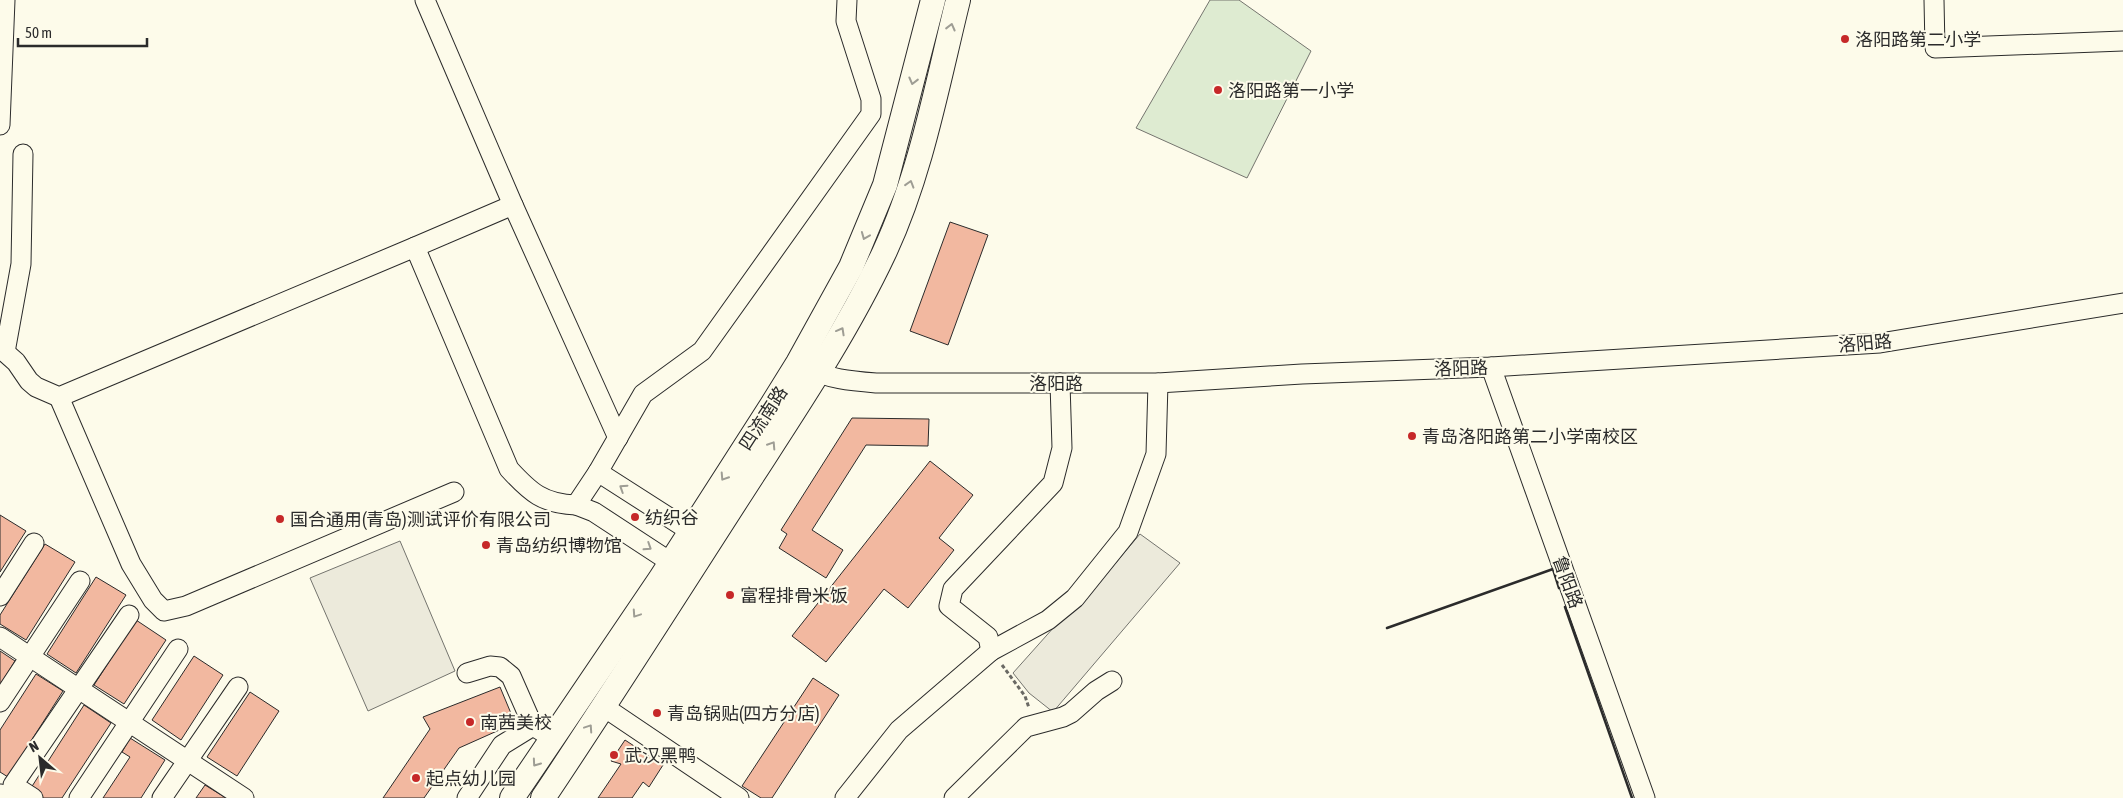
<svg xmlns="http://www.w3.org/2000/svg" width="2123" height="798" font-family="'Asap Condensed','Noto Sans SC',sans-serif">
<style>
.green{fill:#deebd1;stroke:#74746e}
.parking{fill:#eceadb;stroke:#74746e}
.building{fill:#f2b8a0;stroke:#2b2b2b}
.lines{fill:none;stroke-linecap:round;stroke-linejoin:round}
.minor-casing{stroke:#2b2b2b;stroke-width:21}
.major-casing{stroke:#2b2b2b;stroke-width:26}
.path{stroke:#6a6964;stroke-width:3;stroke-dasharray:4 2.5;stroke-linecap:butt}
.minor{stroke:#fdfbea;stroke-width:19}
.major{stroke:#fdfbea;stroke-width:24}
.wall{stroke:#2b2b2b;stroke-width:2.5}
.oneway{stroke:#9e9d94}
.poi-dot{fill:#c62828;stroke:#fdfbea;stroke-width:2}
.labels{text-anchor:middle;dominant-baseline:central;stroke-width:4;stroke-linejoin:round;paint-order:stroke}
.poi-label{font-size:18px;fill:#2b2b2b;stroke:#fdfbea;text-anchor:start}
.street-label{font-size:18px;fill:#2b2b2b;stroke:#fdfbea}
</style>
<rect width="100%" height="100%" fill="#fdfbea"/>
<path class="green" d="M1210,0H1239L1311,51L1247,178L1136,128Z"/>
<g class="parking">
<path d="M1140,534L1180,563L1053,712L1029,693L1013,673L1055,626L1077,609Z"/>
<path d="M400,541L455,671L368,711L310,578Z"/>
</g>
<g class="building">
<path d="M950,222L988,235L948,345L910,331Z"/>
<path d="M852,418L929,419L928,446L866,445L812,530L843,550L826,578L779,548L787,534L781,530Z"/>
<path d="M930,461L973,495L939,538L954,550L908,608L884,589L826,662L792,636Z"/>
<path d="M0,515L26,531L0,572Z"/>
<path d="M45,544L75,562L26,640L0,624V615Z"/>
<path d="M96,577L126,595L76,673L47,654Z"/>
<path d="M136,620L166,640L124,704L94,685Z"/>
<path d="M0,651L15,661L0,685Z"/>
<path d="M194,656L223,675L181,740L152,720Z"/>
<path d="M36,674L63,691L8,777L0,772V730Z"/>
<path d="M813,678L839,695L772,798H761L742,786Z"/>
<path d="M500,687L515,723L459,748L424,798H383L430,729L423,717Z"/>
<path d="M250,692L279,711L237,776L207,757Z"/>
<path d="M84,705L111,723L62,798H40L29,791Z"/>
<path d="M130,738L165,760L141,798H103L130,757L122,752Z"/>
<path d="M625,740L663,765L649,787L643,782L632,798H598L621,764L611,761Z"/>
<path d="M205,785L226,798H196Z"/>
</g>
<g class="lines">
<g class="minor-casing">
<g id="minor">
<path d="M425,0L513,205L618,438"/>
<path d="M1934,0L1935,48L2123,41"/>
<path d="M0,125L5,0"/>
<path d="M415,247L513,205"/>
<path d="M0,348L16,362L29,381L36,387L59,397L415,247L509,469C530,492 543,504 576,505L598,472L643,394L702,351L871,114V99L846,21L847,0"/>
<path d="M5,352L21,264L23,154"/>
<path d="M806,367C827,379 851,381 876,383H1158L1302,374L1491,367L1880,343L2123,303"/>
<path d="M1491,367L1645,798"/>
<path d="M59,397L131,564L153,600L164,611L186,606L454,492"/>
<path d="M598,472L701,538"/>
<path d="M576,505L594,512L681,569"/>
<path d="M0,596L34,543"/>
<path d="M0,637L244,798"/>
<path d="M991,651L988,637L949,606L953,589L1053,483L1062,448L1060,383"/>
<path d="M467,673L490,666L500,667L511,676L533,726L553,738"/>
<path d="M0,702L80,581"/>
<path d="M604,707L739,798"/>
<path d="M1,794L7,798"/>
<path d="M33,798L13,785L129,615"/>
<path d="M79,798L178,649"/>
<path d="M162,798L238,687"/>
<path d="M467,798L502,745L533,726"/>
<path d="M845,798L899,730L991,651L1048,620L1075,598L1128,532L1156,454L1158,383"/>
<path d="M954,798L1026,727L1063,717L1071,713L1096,691L1112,681"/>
</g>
</g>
<g class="major-casing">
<g id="major">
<path d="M512,798L661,578L772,405L798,363L851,267L885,185L933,0"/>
<path d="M543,798C610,698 674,597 739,496C789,418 844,338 884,253C921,174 937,85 958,0"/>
</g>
</g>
<path class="path" d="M1002,665L1025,696L1029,708"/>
<use href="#minor" class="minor"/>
<use href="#major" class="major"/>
<g class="wall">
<path d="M1565,607L1632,798"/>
<path d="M1387,628L1553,569L1559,588"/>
</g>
</g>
<defs><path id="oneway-chevron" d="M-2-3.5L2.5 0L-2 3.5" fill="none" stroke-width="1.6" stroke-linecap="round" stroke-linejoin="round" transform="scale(1.25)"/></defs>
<g class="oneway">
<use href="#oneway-chevron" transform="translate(951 27) rotate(-76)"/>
<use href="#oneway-chevron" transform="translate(913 81) rotate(104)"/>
<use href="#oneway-chevron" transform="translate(910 184) rotate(-73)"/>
<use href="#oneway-chevron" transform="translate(865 236) rotate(112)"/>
<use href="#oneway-chevron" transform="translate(841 331) rotate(-61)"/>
<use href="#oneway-chevron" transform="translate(772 445) rotate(-57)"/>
<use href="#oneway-chevron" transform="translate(724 477) rotate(123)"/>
<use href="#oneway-chevron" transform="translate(623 488) rotate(-147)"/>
<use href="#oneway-chevron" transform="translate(648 547) rotate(33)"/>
<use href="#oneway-chevron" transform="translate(636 614) rotate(124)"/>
<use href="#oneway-chevron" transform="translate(589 728) rotate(-56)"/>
<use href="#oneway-chevron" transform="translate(536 763) rotate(125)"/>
</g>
<g class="poi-dot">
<circle cx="1845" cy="39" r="5"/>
<circle cx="1218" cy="90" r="5"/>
<circle cx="1412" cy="436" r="5"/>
<circle cx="635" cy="517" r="5"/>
<circle cx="280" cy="519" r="5"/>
<circle cx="486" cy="545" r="5"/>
<circle cx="730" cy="595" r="5"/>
<circle cx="657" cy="713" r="5"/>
<circle cx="470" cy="722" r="5"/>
<circle cx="614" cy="755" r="5"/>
<circle cx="416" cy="778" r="5"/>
</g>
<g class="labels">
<g class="poi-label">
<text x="1855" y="39">洛阳路第二小学</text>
<text x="1228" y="90">洛阳路第一小学</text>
<text x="1422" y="436">青岛洛阳路第二小学南校区</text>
<text x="645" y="517">纺织谷</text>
<text x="290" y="519">国合通用(青岛)测试评价有限公司</text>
<text x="496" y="545">青岛纺织博物馆</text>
<text x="740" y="595">富程排骨米饭</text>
<text x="667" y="713">青岛锅贴(四方分店)</text>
<text x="480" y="722">南茜美校</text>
<text x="624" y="755">武汉黑鸭</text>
<text x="426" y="778">起点幼儿园</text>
</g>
<g class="street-label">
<text transform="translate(1865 343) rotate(-5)">洛阳路</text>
<text transform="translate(1461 368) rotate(-2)">洛阳路</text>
<text x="1056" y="383">洛阳路</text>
<text transform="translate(763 418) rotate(-57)">四流南路</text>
<text transform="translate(1568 582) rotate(70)">鲁阳路</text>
</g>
</g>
<g transform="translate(40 758) rotate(332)" stroke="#fdfbea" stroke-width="4" paint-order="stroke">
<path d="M0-4L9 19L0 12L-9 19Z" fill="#2b2b2b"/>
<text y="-8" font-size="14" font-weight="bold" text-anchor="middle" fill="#2b2b2b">N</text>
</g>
<path d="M18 38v8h129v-8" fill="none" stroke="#2b2b2b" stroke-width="2.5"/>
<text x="25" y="38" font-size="15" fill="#2b2b2b" stroke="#fdfbea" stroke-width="4" paint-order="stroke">50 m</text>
</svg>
